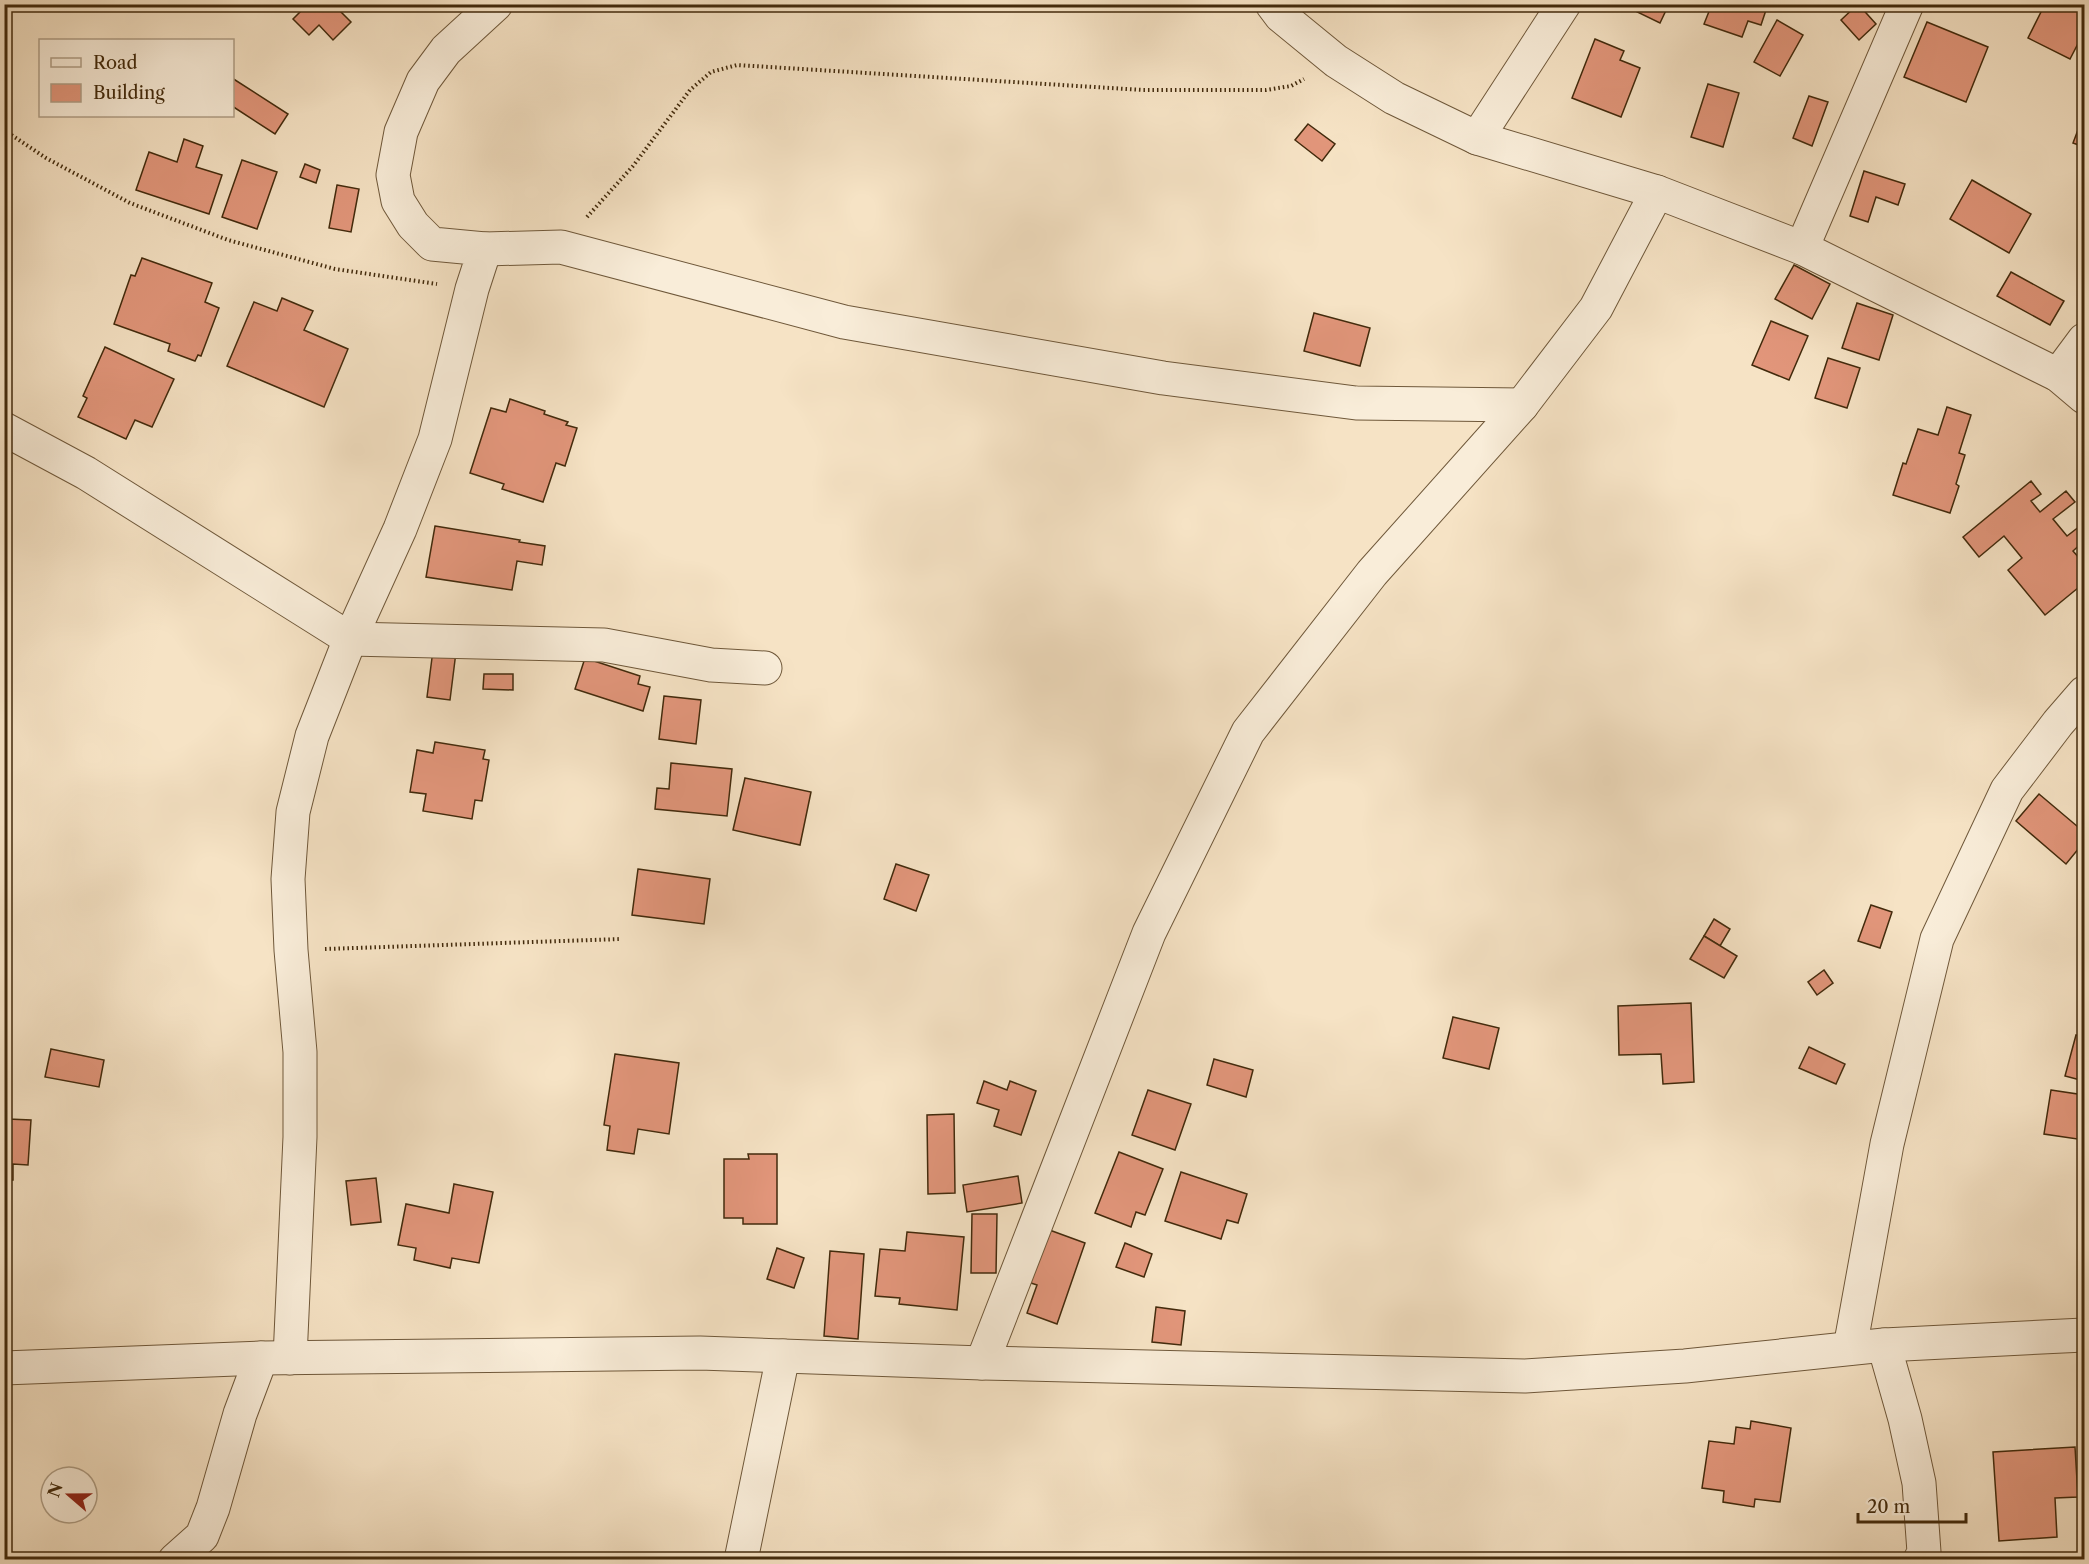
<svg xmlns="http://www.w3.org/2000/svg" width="2089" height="1564" font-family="'Libre Caslon Text',serif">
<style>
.building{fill:#e2967b;stroke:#422a0c;stroke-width:1.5}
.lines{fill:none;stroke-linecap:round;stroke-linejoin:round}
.street-casing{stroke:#6f583a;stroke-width:35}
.path{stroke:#422a0c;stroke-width:4;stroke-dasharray:1.5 3;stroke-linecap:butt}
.street{stroke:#f9edd9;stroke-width:33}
</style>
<rect width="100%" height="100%" fill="#f6e3c5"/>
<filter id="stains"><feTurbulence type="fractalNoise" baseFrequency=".00333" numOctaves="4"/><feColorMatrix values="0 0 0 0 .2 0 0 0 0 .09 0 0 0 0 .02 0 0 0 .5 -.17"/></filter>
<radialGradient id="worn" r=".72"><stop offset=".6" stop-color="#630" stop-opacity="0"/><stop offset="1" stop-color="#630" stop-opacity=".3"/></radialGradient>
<g class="building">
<path d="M300,4H339L336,7L351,22L333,40L319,25L309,35L293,19L304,8Z"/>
<path d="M1633,4H1669L1660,23L1631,9Z"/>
<path d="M1768,4L1761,25L1748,21L1742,37L1704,24L1710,9L1699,5Z"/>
<path d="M1858,4L1876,24L1859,40L1841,20Z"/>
<path d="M2045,4H2084V32L2070,59L2028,38Z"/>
<path d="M1777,20L1803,35L1780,76L1754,62Z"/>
<path d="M1927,22L1988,47L1966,102L1904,77Z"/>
<path d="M1595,39L1624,51L1620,60L1640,68L1621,117L1572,98Z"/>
<path d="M232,78L288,114L275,134L232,106Z"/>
<path d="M1708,84L1739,93L1723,147L1691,137Z"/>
<path d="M1809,96L1828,102L1812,146L1793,138Z"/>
<path d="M2084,114V147L2073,143Z"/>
<path d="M1308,124L1335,144L1322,161L1295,140Z"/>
<path d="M184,139L203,146L196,167L222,175L209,214L136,190L149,152L177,162Z"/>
<path d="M242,160L277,172L257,229L222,217Z"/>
<path d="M305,164L320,170L316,183L300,177Z"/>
<path d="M2084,170V187L2079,184Z"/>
<path d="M1864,171L1905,184L1898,205L1876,197L1868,222L1850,216Z"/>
<path d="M1972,180L2031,214L2009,253L1950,219Z"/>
<path d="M337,185L359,189L351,232L329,228Z"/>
<path d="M142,258L212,283L205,302L219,308L201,356L198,355L195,361L168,351L170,344L114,324L131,275L135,276Z"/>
<path d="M1794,265L1830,284L1812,319L1775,299Z"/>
<path d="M2011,272L2064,301L2050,325L1997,296Z"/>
<path d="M282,298L313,311L304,330L348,349L324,407L227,366L254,302L277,311Z"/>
<path d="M1857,303L1893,315L1879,360L1842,348Z"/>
<path d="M1314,313L1370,328L1360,366L1304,351Z"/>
<path d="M1771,321L1808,336L1789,380L1752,365Z"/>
<path d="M105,347L174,379L152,427L135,420L126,439L78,417L87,398L83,396Z"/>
<path d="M1828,358L1860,368L1847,408L1815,398Z"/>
<path d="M510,399L545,411L544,414L568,422L566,425L577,428L565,466L556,463L543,502L502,489L504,484L470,473L491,408L506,412Z"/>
<path d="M1947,407L1971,415L1959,453L1965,455L1956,484L1959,486L1950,513L1893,495L1903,463L1906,464L1918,429L1938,435Z"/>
<path d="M2031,481L2041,494L2031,501L2040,512L2066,491L2075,502L2053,519L2067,536L2084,523V541L2073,551L2081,560L2084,556V583L2045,615L2008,570L2022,558L2004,536L1979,557L1963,537Z"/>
<path d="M435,526L520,540L519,542L545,546L542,565L517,561L512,590L426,577Z"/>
<path d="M433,650L456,652L450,700L427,697Z"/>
<path d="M585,658L640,676L638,684L650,687L643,711L575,689Z"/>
<path d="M484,674H513V690L483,689Z"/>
<path d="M664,696L701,700L696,744L659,739Z"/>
<path d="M435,742L485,750L483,759L489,760L482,801L475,800L472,819L423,811L426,794L410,792L417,750L433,753Z"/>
<path d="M671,763L732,769L727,816L655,809L657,788L669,789Z"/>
<path d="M745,778L811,792L800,845L733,830Z"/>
<path d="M2039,794L2084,832V842L2066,864L2016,821Z"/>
<path d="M896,864L929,875L916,911L884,899Z"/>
<path d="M638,869L710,879L704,924L632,915Z"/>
<path d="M1871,905L1892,912L1880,948L1858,941Z"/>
<path d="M1714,919L1730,929L1720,946L1704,936Z"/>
<path d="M1704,936L1737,956L1724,978L1690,959Z"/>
<path d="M1824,970L1833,983L1817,995L1808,982Z"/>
<path d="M1691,1003L1694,1082L1663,1084L1661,1054L1619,1055L1618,1006Z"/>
<path d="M1453,1017L1499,1028L1489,1069L1443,1058Z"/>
<path d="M2076,1035L2084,1037V1081L2065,1076Z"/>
<path d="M1809,1047L1845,1064L1836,1084L1799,1068Z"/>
<path d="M51,1049L104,1060L99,1087L45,1077Z"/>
<path d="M615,1054L679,1063L669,1134L638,1129L634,1154L607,1150L610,1126L604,1125Z"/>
<path d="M1214,1059L1253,1070L1246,1097L1207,1085Z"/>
<path d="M984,1081L1007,1090L1010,1081L1036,1091L1021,1135L994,1126L999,1110L977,1103Z"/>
<path d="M1148,1090L1191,1104L1175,1150L1132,1135Z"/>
<path d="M2051,1090L2084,1095V1140L2044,1134Z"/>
<path d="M4,1102L10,1103L8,1119L31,1120L28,1165L13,1164V1180H4Z"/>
<path d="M954,1114L955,1193L928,1194L927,1115Z"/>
<path d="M1119,1152L1163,1169L1145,1215L1136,1212L1131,1227L1095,1213Z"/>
<path d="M748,1154H777V1224H743V1218H724V1159H749Z"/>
<path d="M1181,1172L1247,1194L1238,1223L1227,1220L1221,1239L1165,1221Z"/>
<path d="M1018,1176L1022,1203L967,1212L963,1185Z"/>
<path d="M376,1178L381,1222L351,1225L346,1181Z"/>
<path d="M454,1184L493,1192L479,1263L452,1258L450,1268L414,1260L416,1248L398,1245L406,1204L449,1213Z"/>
<path d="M972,1214H997L996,1273H971Z"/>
<path d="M1044,1228L1085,1243L1057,1324L1027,1313L1037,1285L1025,1281Z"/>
<path d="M907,1232L964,1237L957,1310L899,1304L900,1298L875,1296L880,1249L905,1251Z"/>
<path d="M1125,1243L1152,1254L1144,1277L1116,1267Z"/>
<path d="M777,1248L804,1258L794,1288L767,1279Z"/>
<path d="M830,1251L864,1254L858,1339L824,1336Z"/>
<path d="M1156,1307L1185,1311L1181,1345L1152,1342Z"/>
<path d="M1751,1421L1791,1428L1780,1502L1755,1499L1754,1507L1723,1502L1724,1491L1702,1488L1709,1441L1734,1444L1736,1427L1750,1429Z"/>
<path d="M2075,1447L2078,1497L2055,1498L2057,1537L1999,1541L1993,1452Z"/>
</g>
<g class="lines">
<g class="street-casing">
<g id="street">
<path d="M1272,4L1281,16L1336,61L1394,98L1477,138L1657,192L1802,248L2058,375L2084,397"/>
<path d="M1477,138L1564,4"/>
<path d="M1802,248L1907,4"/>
<path d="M485,249L561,247L844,322L1163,378L1356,403L1522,405"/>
<path d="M2058,375L2084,340"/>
<path d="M4,429L86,473L350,639L604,645L711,665L765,668"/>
<path d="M1884,1345L1905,1419L1919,1483L1924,1552L1920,1560"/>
<path d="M1850,1348L1887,1144L1937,939L2007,790L2058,723L2084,693"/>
<path d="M290,1358L300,1137V1052L291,950L288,879L293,812L312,736L350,639L400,529L435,439L472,289L485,249L432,244L413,225L398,201L393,175L401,132L423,81L446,50L496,4"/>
<path d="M982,1363L1149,933L1248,732L1372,573L1522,405L1596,308L1657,192"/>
<path d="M4,1368L261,1358L700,1353L982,1363L1525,1376L1685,1366L1884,1345L2084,1335"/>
<path d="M175,1560L202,1536L213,1508L240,1414L261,1358"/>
<path d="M741,1560L783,1356"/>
</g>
</g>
<g class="path">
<path d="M4,130L46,158L130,203L228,240L335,269L437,284"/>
<path d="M587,217L633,166L690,90L711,72L737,65L1143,90H1266L1291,86L1304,79"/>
<path d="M325,949L621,939"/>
</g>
<use href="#street" class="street"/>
</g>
<rect width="2089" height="1564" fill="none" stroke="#f6e3c5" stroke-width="24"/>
<rect x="6" y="6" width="2077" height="1552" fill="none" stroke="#422a0c" stroke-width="3"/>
<rect x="12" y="12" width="2065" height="1540" fill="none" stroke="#422a0c" stroke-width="1.5"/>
<rect x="39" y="39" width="195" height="78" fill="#f9edd9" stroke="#b09f87" stroke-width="1.5"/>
<rect x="51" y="58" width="30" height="9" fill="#f9edd9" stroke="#b09f87" stroke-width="1.5"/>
<text x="93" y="69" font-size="18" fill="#422a0c">Road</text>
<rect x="51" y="84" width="30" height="18" fill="#e2967b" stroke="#b09f87" stroke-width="1.5"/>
<text x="93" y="99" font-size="18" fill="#422a0c">Building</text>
<g transform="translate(69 1495) rotate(290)"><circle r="28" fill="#f9edd9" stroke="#b09f87" stroke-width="1.5"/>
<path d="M0-4.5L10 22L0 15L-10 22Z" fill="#8f2418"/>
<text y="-9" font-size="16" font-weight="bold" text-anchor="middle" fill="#422a0c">N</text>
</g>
<path d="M1858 1513v9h108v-9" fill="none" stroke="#422a0c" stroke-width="3"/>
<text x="1867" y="1513" font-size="18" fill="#422a0c" stroke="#f9edd9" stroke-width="4.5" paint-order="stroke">20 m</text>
<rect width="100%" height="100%" filter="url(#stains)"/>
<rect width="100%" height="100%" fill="url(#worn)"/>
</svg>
